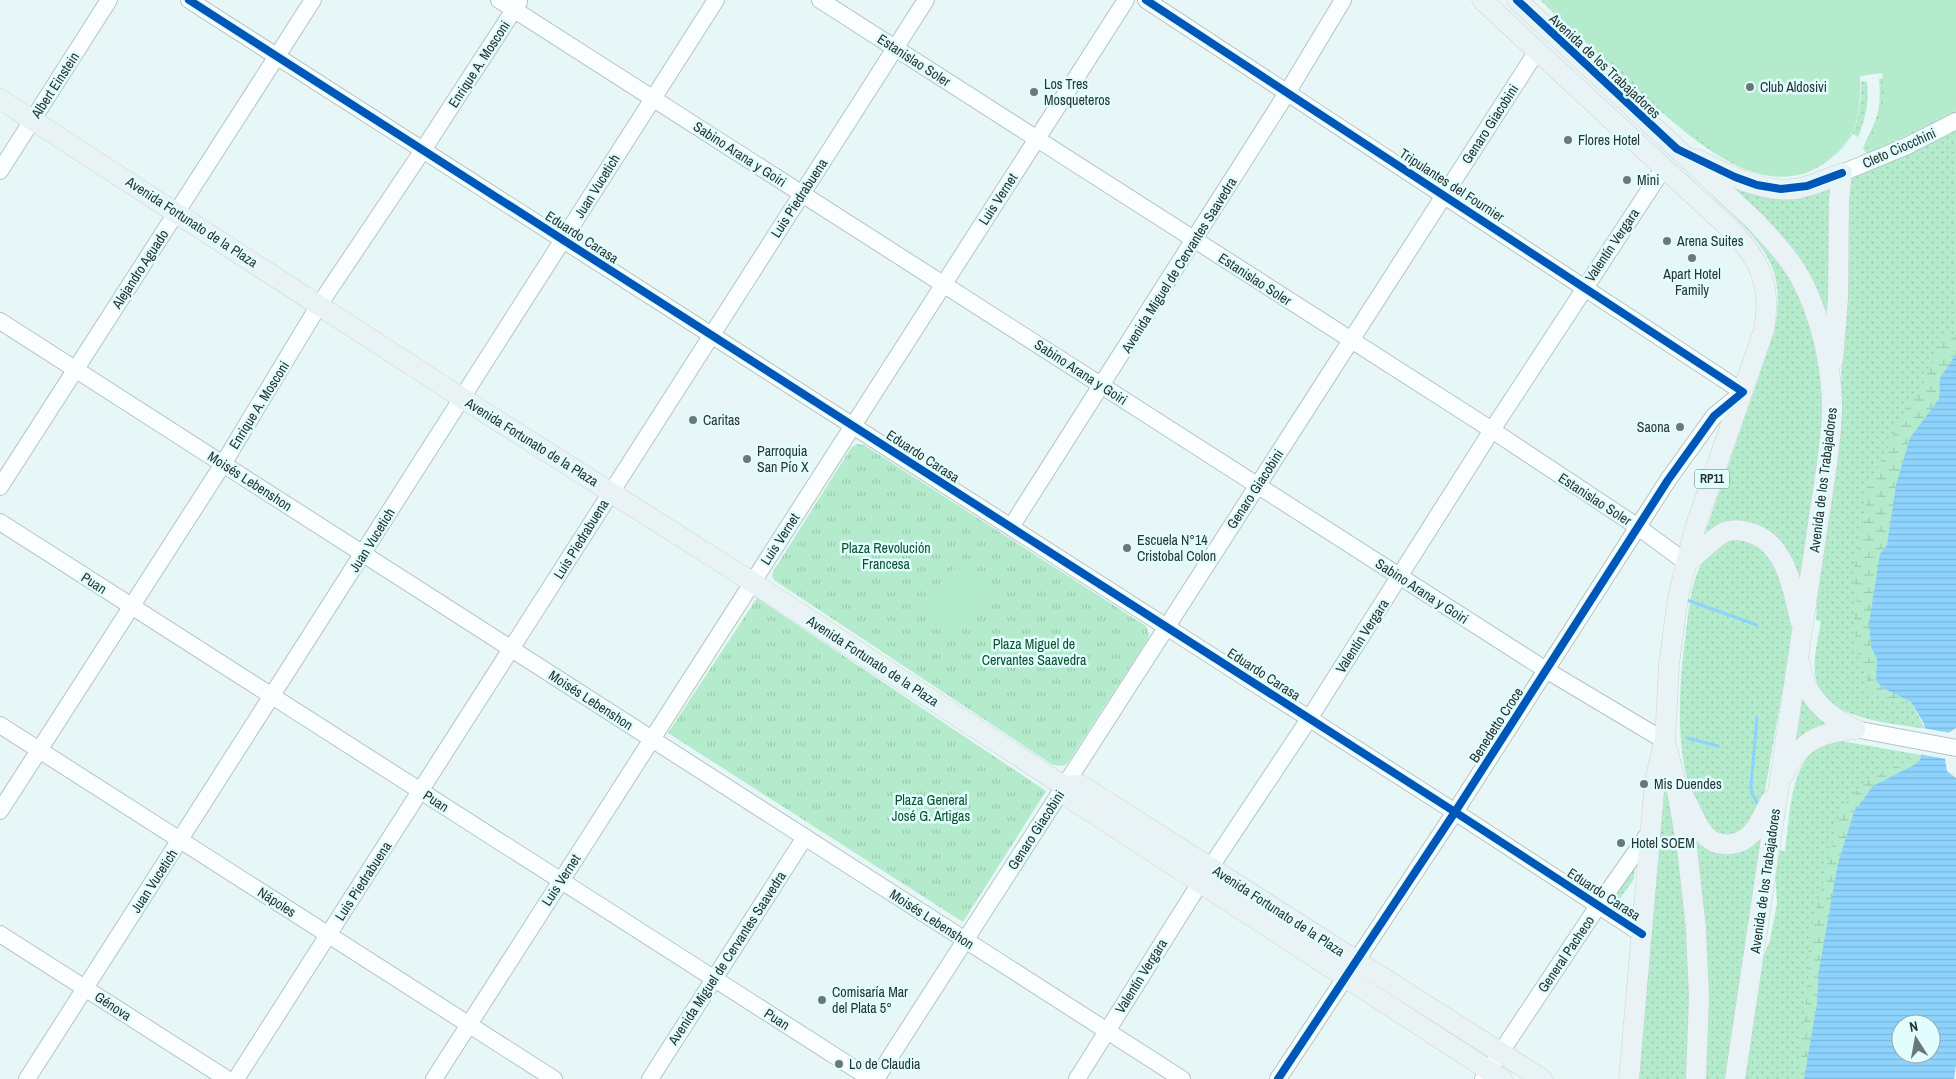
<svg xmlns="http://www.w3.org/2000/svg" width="1956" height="1079" font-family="'Archivo Narrow',sans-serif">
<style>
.grass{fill:url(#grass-dots)}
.wetland{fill:url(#wetland-marsh)}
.park{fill:url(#park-tufts)}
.pitch{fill:#b4ebcc}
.water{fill:url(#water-rules);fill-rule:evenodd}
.pier{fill:#e7f7f7}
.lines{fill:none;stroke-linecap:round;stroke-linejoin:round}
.stream{stroke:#8ed3fd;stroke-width:3}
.minor-casing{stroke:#b6c3c3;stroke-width:18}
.major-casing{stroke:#cbd3d3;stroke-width:21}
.minor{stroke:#fbfefe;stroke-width:16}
.major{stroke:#e9f2f4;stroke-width:20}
.cycleway-casing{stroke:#e1fdfd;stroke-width:11}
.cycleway{stroke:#0057b8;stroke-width:8}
.poi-dot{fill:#6b7878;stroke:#e1fdfd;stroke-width:2}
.labels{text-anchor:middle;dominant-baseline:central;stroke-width:5;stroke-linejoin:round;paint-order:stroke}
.shield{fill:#e1fdfd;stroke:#607070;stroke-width:1}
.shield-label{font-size:12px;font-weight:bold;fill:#283333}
.street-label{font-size:14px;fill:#283333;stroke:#e1fdfd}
.poi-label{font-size:14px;fill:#283333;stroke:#e1fdfd;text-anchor:start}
.park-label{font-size:14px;fill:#0c522d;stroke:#e1fdfd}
</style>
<defs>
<pattern id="grass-dots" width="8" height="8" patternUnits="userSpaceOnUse" patternTransform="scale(1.25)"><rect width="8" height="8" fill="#b4ebcc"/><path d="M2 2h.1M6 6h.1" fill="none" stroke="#9bcab0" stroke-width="1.8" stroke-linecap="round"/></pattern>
<pattern id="wetland-marsh" width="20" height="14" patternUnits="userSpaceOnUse" patternTransform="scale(1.25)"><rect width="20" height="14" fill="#b4ebcc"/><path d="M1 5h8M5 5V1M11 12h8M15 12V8" fill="none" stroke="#9bcab0"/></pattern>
<pattern id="park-tufts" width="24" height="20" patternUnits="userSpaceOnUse" patternTransform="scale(1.25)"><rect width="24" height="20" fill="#b4ebcc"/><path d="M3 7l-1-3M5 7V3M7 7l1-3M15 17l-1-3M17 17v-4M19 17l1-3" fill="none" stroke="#9bcab0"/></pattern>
<pattern id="water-rules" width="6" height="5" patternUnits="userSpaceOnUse" patternTransform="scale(1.25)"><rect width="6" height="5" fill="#8ed3fd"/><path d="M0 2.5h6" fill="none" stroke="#7ab6d9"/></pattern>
</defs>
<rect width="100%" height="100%" fill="#e7f7f7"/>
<g class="grass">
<path d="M1540,0H1545C1587,39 1629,77 1673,113C1702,137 1733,169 1772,175C1795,178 1814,171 1831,156C1839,150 1848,143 1852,134C1859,121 1862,97 1861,82L1867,81C1869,101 1866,118 1858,137L1853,134C1847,144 1839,152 1830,159C1763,214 1680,128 1632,85C1601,57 1570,28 1540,0Z"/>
<path d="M1883,78C1887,103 1881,126 1867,146L1873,150L1956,110V112L1869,154H1867L1863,148C1876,119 1882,113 1879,79Z"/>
<path d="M1956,131V354L1940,378L1911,702L1925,729C1890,722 1822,721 1815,675C1813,658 1818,639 1821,621L1816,620L1818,584L1841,407L1843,247L1851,179Z"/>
<path d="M1837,183L1827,318C1808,259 1779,228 1733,188L1732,184Z"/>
<path d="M1715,197C1737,216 1761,235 1777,259C1799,290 1820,341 1823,379C1825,408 1820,437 1817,466C1811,508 1805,549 1798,590L1762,531L1700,548L1773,335C1790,268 1761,241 1715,199Z"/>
<path d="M1730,534L1771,551L1794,625L1765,790L1763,803L1749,833L1715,837C1707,822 1695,806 1690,790C1674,737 1680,678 1687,623C1690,602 1692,579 1703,561C1709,551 1722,542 1730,534Z"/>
<path d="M1803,697L1832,723L1796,741V740Z"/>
<path d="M1841,741L1921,755L1920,760L1863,799L1804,1079H1743L1760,966L1770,940L1777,903L1775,872L1776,860L1780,850L1785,851C1790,818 1789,762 1822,745C1827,742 1835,742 1841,741Z"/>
<path d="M1663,763L1684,888L1691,992L1687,1079H1639Z"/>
<path d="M1693,825L1704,841L1763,827L1727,1079H1704Z"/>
<path d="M1635,867L1634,879L1616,904L1630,913L1629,919L1611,904V900Z"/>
</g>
<g class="wetland">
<path d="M1947,333L1956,335V354L1940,378L1939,399L1910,438L1896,485L1887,545L1880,554L1871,646L1877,660L1876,681L1885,689L1911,702L1913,705L1868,691L1866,668L1860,662L1857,652L1854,618L1857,599L1853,575L1869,486L1893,436L1904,411L1921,386Z"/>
<path d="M1921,755L1920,760L1914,765L1873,786L1854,812L1838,863L1819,970L1817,1003L1804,1079H1797L1808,983L1809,939L1840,813L1843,806L1862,784L1908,760L1912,757Z"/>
</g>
<g class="park">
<path d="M857,444L864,445L1146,626L1149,634L1148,639L1067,764L1063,766L1053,765L774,580L772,576L774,570L851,448Z"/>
<path d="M757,598L1046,791L963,922L668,733Z"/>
</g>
<g class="pitch">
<path d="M1545,0H1956V110L1873,150L1867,146C1882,124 1887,100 1882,73L1860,76C1861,94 1860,119 1851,135C1846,144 1838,151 1830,157C1813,172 1793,179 1771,175C1725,167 1688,128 1654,99C1617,67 1580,34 1545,0Z"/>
<path d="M953,568L988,591L958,636L923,613Z"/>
</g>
<path class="water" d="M1956,354V728L1947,734L1945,759L1947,771L1956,778V1064L1954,1079H1804L1817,1003L1819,970L1838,863L1854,812L1873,786L1914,765L1920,760L1925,730L1924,724L1911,702L1885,689L1876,681L1877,660L1871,646L1869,623L1880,554L1887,545L1896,485L1910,438L1939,399L1940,378ZM1901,1024H1931V1054H1901Z"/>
<path class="pier" d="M1923,728L1950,733L1946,759L1919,754Z"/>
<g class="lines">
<g class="stream">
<path d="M1684,599L1757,625"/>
<path d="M1757,717L1751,786L1752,794L1759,806"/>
<path d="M1687,738L1718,746"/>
</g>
<g class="minor-casing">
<g id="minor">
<path d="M189,0L1455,812L1642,934"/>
<path d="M499,0L1546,670L1665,741"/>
<path d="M820,0L1492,430L1638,527L1687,563"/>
<path d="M1146,0L1743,392L1714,416L1668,480L1455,812L1278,1079"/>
<path d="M0,171L109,0"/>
<path d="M1842,173L1907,146L1956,121"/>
<path d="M0,321L1182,1079"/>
<path d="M0,487L313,0"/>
<path d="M0,522L871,1079"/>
<path d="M1011,527L1287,93L1343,0"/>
<path d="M0,725L554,1079"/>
<path d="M1855,729L1956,748"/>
<path d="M0,811L223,464L319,305L423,150L519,2"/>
<path d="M0,934L227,1079"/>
<path d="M27,1079L716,0"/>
<path d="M236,1079L926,0"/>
<path d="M434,1079L1126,0"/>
<path d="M650,1079L805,837"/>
<path d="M876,1079L1537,51"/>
<path d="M1077,1079L1200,883L1309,719L1492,430L1663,169"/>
<path d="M1483,1079L1598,906L1651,830"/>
</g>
</g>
<g class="major-casing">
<g id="major">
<path d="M1482,0L1728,227C1760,259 1772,284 1764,330L1695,528L1678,597L1669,664L1665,741L1675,779L1687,848L1696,929L1699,997L1696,1079"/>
<path d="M1517,0L1756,222C1772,240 1790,258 1801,279C1818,311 1828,351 1831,387C1834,412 1830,438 1827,464L1735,1079"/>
<path d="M0,99L462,398L752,582L1064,786L1071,799L1502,1079"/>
<path d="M1696,159C1725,173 1761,193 1794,189C1811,187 1827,179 1842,173L1839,199L1838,298L1833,360"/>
<path d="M1687,563C1697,555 1714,537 1725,532C1733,529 1741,530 1748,532C1785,541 1793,588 1800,620"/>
<path d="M1800,663C1804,696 1826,716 1855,729"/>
<path d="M1784,774C1801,740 1818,733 1855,729"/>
<path d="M1064,786L1081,785L1542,1079"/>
<path d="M1684,797C1690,808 1695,821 1702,831C1707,839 1715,844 1724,844C1752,847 1760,820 1771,800"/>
<path d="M1629,1079L1655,780L1664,743"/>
</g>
</g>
<use href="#minor" class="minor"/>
<use href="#major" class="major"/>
<g class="cycleway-casing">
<g id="cycleway">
<path d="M189,0L1455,812L1642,934"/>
<path d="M1146,0L1743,392L1714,416L1668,480L1455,812L1278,1079"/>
<path d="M1517,0L1677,149L1735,177L1757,185L1781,189L1807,186L1842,173"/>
</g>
</g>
<use href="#cycleway" class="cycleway"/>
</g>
<g class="poi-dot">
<circle cx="1750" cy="87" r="5"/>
<circle cx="1034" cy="92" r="5"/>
<circle cx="1568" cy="140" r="5"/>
<circle cx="1627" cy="180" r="5"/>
<circle cx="1667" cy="241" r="5"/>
<circle cx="1692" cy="258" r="5"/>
<circle cx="693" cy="420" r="5"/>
<circle cx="1680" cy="427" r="5"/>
<circle cx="747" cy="459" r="5"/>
<circle cx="1127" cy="548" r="5"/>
<circle cx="1644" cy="784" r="5"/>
<circle cx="1621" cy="843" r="5"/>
<circle cx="822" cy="1000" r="5"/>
<circle cx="839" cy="1064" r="5"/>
</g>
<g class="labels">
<rect class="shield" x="1694.5" y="469.5" width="35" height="19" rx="4"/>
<g class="shield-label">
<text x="1712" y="479">RP11</text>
</g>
<g class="street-label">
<text transform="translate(914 60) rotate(33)">Estanislao Soler</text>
<text transform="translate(479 64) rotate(-57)">Enrique A. Mosconi</text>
<text transform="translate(1605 66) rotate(43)">Avenida de los Trabajadores</text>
<text transform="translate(55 85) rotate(-57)">Albert Einstein</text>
<text transform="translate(1490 124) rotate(-57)">Genaro Giacobini</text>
<text transform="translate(1899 148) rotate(-24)">Cleto Ciocchini</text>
<text transform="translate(740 154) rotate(33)">Sabino Arana y Goiri</text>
<text transform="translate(1452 185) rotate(33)">Tripulantes del Fournier</text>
<text transform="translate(597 186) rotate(-58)">Juan Vucetich</text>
<text transform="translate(799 198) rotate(-57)">Luis Piedrabuena</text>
<text transform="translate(998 199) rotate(-57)">Luis Vernet</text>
<text transform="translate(192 222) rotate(33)">Avenida Fortunato de la Plaza</text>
<text transform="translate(582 237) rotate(33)">Eduardo Carasa</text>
<text transform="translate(1612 245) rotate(-56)">Valentín Vergara</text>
<text transform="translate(1179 265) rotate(-58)">Avenida Miguel de Cervantes Saavedra</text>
<text transform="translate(140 269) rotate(-57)">Alejandro Aguado</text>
<text transform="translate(1255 279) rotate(33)">Estanislao Soler</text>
<text transform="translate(1081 372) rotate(33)">Sabino Arana y Goiri</text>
<text transform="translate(259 405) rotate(-58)">Enrique A. Mosconi</text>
<text transform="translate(532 442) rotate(32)">Avenida Fortunato de la Plaza</text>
<text transform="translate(923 456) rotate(33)">Eduardo Carasa</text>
<text transform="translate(1823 480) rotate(-83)">Avenida de los Trabajadores</text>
<text transform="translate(250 481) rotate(33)">Moisés Lebenshon</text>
<text transform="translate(1255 489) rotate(-57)">Genaro Giacobini</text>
<text transform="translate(1595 499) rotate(33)">Estanislao Soler</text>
<text transform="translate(581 539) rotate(-58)">Luis Piedrabuena</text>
<text transform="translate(780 539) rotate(-57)">Luis Vernet</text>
<text transform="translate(372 540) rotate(-58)">Juan Vucetich</text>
<text transform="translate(94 583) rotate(33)">Puan</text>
<text transform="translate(1422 591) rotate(33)">Sabino Arana y Goiri</text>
<text transform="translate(1362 636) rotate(-57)">Valentín Vergara</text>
<text transform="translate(873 661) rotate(33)">Avenida Fortunato de la Plaza</text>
<text transform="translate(1264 674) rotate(33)">Eduardo Carasa</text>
<text transform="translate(591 700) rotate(33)">Moisés Lebenshon</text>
<text transform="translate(1496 725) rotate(-57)">Benedetto Croce</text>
<text transform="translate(436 801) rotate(33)">Puan</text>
<text transform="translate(1036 830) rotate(-57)">Genaro Giacobini</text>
<text transform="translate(561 880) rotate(-57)">Luis Vernet</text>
<text transform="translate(154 881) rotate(-57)">Juan Vucetich</text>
<text transform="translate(363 881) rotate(-57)">Luis Piedrabuena</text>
<text transform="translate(1765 881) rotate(-82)">Avenida de los Trabajadores</text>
<text transform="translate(1604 894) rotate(33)">Eduardo Carasa</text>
<text transform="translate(277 902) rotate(33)">Nápoles</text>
<text transform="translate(1279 911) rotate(33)">Avenida Fortunato de la Plaza</text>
<text transform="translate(932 919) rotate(33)">Moisés Lebenshon</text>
<text transform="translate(1566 954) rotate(-56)">General Pacheco</text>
<text transform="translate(727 958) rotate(-57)">Avenida Miguel de Cervantes Saavedra</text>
<text transform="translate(1141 976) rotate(-58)">Valentín Vergara</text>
<text transform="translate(113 1006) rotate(33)">Génova</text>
<text transform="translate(777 1019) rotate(33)">Puan</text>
</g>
<g class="poi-label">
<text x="1044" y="84">Los Tres<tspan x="1044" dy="16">Mosqueteros</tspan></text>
<text x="1760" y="87">Club Aldosivi</text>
<text x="1578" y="140">Flores Hotel</text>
<text x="1637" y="180">Mini</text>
<text x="1677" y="241">Arena Suites</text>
<text x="1692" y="274" text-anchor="middle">Apart Hotel<tspan x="1692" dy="16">Family</tspan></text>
<text x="703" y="420">Caritas</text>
<text x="1670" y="427" text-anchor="end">Saona</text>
<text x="757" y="451">Parroquia<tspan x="757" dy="16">San Pío X</tspan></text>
<text x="1137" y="540">Escuela N°14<tspan x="1137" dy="16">Cristobal Colon</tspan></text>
<text x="1654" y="784">Mis Duendes</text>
<text x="1631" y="843">Hotel SOEM</text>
<text x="832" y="992">Comisaría Mar<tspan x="832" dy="16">del Plata 5°</tspan></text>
<text x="849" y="1064">Lo de Claudia</text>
</g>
<g class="park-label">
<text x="886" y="548">Plaza Revolución<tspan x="886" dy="16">Francesa</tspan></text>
<text x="1034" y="644">Plaza Miguel de<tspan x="1034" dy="16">Cervantes Saavedra</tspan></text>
<text x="931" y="800">Plaza General<tspan x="931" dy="16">José G. Artigas</tspan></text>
</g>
</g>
<g transform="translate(1916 1039) rotate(349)"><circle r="24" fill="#e1fdfd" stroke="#97acac"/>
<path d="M0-4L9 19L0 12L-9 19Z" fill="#6b7878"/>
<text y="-8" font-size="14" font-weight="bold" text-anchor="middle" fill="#283333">N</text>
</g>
</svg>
